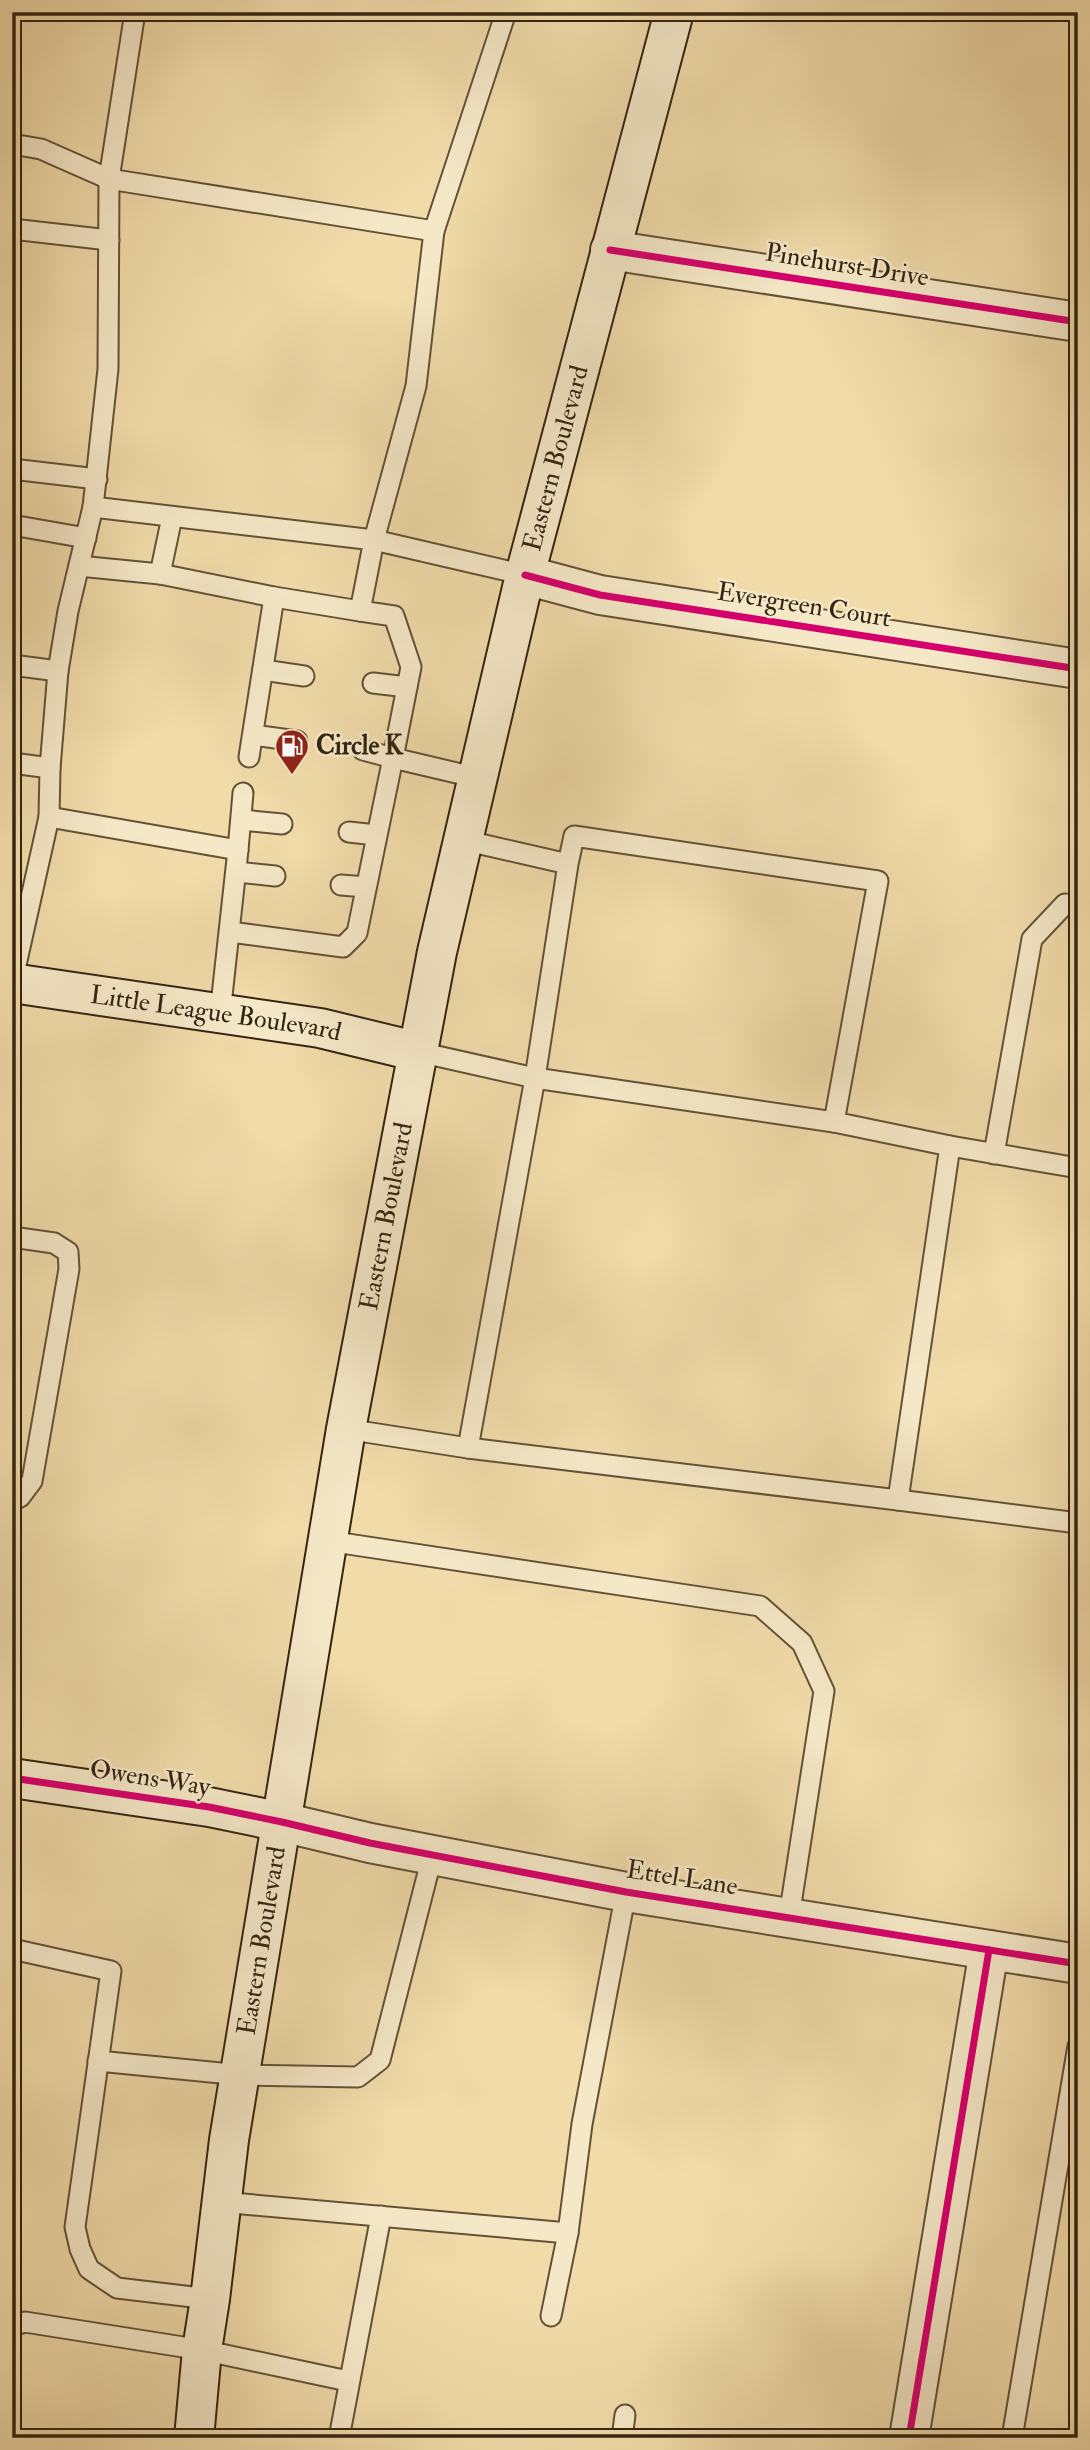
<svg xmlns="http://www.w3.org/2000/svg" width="1090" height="2450" font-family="'IM FELL Double Pica',serif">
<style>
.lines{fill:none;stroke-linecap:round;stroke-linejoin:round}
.lane-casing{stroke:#645238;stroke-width:23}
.street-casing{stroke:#645238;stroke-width:42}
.secondary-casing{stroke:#352412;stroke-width:42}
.lane{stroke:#f5e8c7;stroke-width:19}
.street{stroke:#f5e8c7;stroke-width:38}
.secondary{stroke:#f5e8c7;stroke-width:38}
.cycleway-casing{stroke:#f5e8c7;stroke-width:11}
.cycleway{stroke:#d6006c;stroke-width:7}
.labels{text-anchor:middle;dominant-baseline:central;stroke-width:5;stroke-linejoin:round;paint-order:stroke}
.street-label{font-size:26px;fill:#352412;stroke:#f5e8c7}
.poi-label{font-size:26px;font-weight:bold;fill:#352412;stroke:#f5e8c7;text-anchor:start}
</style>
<rect width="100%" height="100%" fill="#f0dba9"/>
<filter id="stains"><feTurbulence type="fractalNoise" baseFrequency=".00286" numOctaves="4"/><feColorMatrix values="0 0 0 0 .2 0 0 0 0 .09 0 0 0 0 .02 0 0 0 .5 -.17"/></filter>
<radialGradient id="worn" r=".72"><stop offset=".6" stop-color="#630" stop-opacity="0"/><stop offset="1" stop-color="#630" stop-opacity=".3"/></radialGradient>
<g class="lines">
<g class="lane-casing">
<g id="lane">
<path d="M135,12L109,179L108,369L93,507L374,540L360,611L394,616L411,667L393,758L363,750"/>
<path d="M12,144L41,149L109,179L434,231L506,12"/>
<path d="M12,229L109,240"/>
<path d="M434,231L416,386L374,540L525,575"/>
<path d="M12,469L97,479"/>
<path d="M12,525L86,538"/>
<path d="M79,566L160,574L274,597L360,611"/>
<path d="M160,574L172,517"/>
<path d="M12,665L58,671"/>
<path d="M263,670L304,676"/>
<path d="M373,683L407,687"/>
<path d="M253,735L297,741"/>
<path d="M249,757L274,597"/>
<path d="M12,763L50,768L49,817L12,983"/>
<path d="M50,768L58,671L68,611L93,507"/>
<path d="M49,817L238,850L220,1014"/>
<path d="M242,820L282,824"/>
<path d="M349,832L376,835"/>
<path d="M463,840L568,864L535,1078L834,1122L878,881L574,836L568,864"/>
<path d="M238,850L243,793"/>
<path d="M237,872L275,876"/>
<path d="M341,885L366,887"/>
<path d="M230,932L343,947L357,933L393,758L478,778"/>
<path d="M419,1052L535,1078L468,1448L898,1500L950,1146L834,1122"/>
<path d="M950,1146L1078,1168"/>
<path d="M994,1154L1032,939L1065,904L1078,906"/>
<path d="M12,1237L54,1243L68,1252L69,1269L32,1481L20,1497L12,1501"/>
<path d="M346,1429L468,1448"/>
<path d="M898,1500L1078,1523"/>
<path d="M328,1541L760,1606L802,1643L824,1691L789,1917"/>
<path d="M12,1949L111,1971L75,2227L80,2249L89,2269L117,2288L210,2299"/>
<path d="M98,2061L241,2075L358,2077L380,2060L433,1853"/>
<path d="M221,2202L568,2233L582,2124L626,1892"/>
<path d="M551,2316L568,2233"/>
<path d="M12,2326L25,2322L202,2350L348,2381"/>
<path d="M339,2438L381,2216"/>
<path d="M622,2438L625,2415"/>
<path d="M1012,2438L1078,2046"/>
</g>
</g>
<g class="street-casing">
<g id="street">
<path d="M610,250L1078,322"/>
<path d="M525,575L600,595L1078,669"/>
<path d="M282,1822L370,1843L626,1892L1078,1964"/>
<path d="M909,2438L989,1950"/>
</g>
</g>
<g class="secondary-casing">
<g id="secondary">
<path id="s1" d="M12,983L320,1028L419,1052"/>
<path d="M12,1778L209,1807L282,1822"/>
<path id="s2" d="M194,2438L202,2350L210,2299L229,2140L346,1429L437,952L525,575L674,12"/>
</g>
</g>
<use href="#lane" class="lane"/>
<use href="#street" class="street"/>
<use href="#secondary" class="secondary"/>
<g class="cycleway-casing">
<g id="cycleway">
<path d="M610,250L1078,322"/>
<path d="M525,575L600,595L1078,669"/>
<path d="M12,1778L209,1807L282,1822L370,1843L626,1892L1078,1964"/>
<path d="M909,2438L989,1950"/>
</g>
</g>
<use href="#cycleway" class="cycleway"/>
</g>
<defs>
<g id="fuel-pin" transform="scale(1.75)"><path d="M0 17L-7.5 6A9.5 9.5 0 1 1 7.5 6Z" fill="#8f2418" stroke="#f5e8c7"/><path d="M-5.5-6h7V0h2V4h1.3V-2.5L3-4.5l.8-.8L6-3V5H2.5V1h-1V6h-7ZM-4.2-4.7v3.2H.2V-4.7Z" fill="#fff"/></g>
</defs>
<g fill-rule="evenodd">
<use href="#fuel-pin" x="292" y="746"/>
</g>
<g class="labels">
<g class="street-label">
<text transform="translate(847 265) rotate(9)">Pinehurst Drive</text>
<text stroke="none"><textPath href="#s2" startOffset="2014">Eastern Boulevard</textPath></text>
<text transform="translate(804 605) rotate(9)">Evergreen Court</text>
<text stroke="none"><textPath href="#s1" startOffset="206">Little League Boulevard</textPath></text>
<text stroke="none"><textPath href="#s2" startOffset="1237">Eastern Boulevard</textPath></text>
<text transform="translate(150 1778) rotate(9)">Owens Way</text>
<text transform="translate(682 1878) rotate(9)">Ettel Lane</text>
<text stroke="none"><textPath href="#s2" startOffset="502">Eastern Boulevard</textPath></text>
</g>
<g class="poi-label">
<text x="316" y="746">Circle K</text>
</g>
</g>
<rect width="1090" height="2450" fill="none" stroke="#f0dba9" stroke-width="42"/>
<rect x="14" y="14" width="1062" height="2422" fill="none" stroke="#352412" stroke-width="3.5"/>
<rect x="21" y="21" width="1048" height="2408" fill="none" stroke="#352412" stroke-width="2"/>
<rect width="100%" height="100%" filter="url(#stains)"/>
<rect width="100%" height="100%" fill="url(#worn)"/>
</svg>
